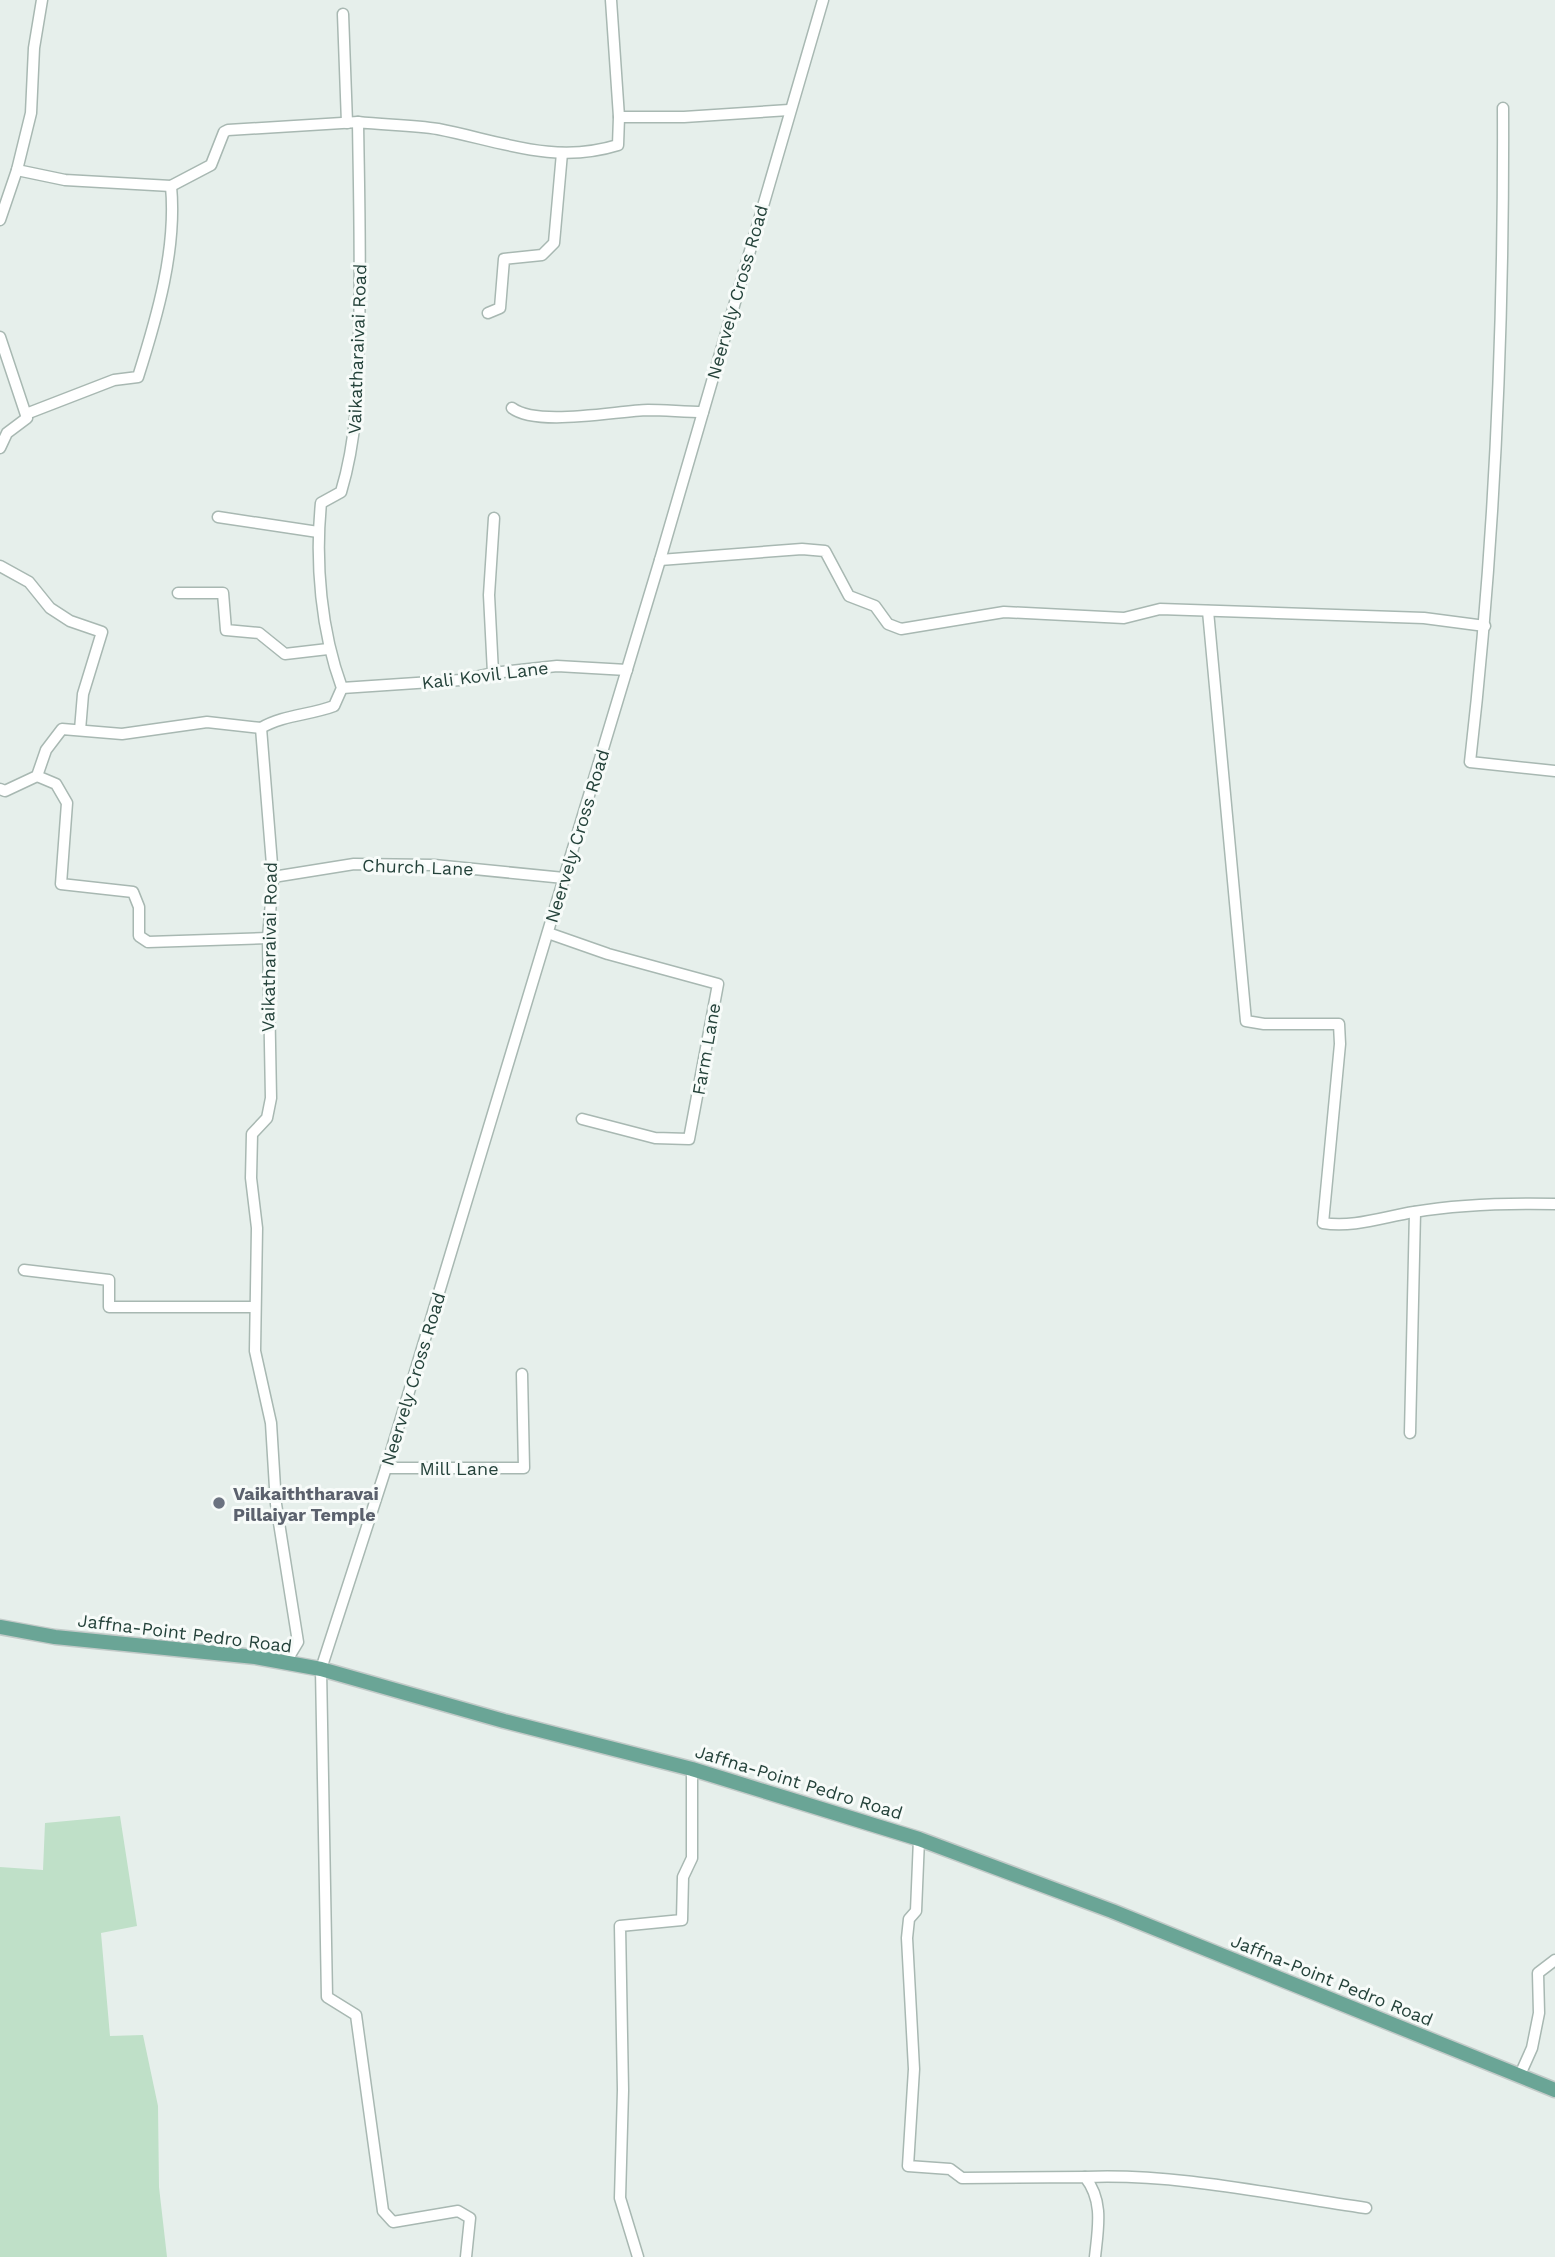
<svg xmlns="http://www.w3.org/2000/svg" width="1555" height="2257" viewBox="0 0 1555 2257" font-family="'Work Sans',sans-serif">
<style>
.green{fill:#bfe0c8}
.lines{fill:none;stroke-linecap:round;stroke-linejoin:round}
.minor-casing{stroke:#a8b8b2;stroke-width:13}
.major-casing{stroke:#c2cac8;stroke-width:17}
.minor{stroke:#fff;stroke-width:10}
.major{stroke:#6aa596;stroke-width:14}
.worship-dot{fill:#6b7280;stroke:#f7fbf9;stroke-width:2.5}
.labels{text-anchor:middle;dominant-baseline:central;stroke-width:6;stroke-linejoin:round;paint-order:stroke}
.street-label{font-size:18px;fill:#24423a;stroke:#f7fbf9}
.worship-label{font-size:18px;font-weight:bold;fill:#5b616d;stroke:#f7fbf9;text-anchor:start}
</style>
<rect width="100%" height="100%" fill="#e6efeb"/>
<!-- green -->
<path class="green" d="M 120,1816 L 137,1926 L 101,1933 L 110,2036 L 143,2035 L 158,2106 L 159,2187 L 167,2257 L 0,2257 L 0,1867 L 43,1870 L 45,1823 Z"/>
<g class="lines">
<!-- minor casing -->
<g class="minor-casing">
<g id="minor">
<path d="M 343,14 L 347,123"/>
<path d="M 1503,108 C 1504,326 1495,545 1470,762 L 1555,771"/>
<path d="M 619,117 L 684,117 L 789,110"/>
<path d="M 17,170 L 65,180 L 171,186 L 211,165 L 224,132 L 228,130 L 358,122"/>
<path d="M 0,220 L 17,170 L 31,113 L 34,48 L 42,0"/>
<path d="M 488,313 L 500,308 L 504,259 L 542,255 L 554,243 L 562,153"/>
<path d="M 0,337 L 27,418 L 7,433 L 0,448"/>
<path d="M 512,408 C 537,427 615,411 648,410 C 666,410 685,412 703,412"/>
<path d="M 26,414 L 114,380 L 138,377 C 157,317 177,249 171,186"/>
<path d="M 218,517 L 318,532"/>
<path d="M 660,560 L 802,549 L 825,551 L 849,596 L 875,606 L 888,624 L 901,629 L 1004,612 L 1124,618 L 1160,609 L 1424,618 L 1485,626"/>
<path d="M 0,566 L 29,582 L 50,608 L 70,621 L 102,632 L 83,694 L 80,730"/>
<path d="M 178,593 L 223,593 L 226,630 L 259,633 L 285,654 L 328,649"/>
<path d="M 1208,611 L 1246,1021 L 1264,1024 L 1339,1024 L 1340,1044 L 1323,1223 C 1353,1228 1383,1217 1414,1212 C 1461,1204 1507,1203 1555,1204"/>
<path d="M 493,673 L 489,595 L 494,518"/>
<path d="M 342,688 L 461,680 L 493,673 L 557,666 L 627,670"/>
<path d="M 37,776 L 56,784 L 67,803 L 61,884 L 133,892 L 139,907 L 139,936 L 148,942 L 268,938"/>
<path d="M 0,789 L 5,791 L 37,776 L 46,750 L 62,729 L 122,734 L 207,722 L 261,728"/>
<path d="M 273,877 L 354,864 L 434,865 L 564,878"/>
<path d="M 548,933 L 608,954 L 718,984 L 689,1139 L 655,1138 L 582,1119"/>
<path d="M 24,1270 L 109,1280 L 109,1307 L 255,1307"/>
<path d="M 1410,1433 L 1415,1212"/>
<path d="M 386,1468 L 524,1468 L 522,1374"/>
<path d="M 286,1662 L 298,1642 L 276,1504 L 271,1423 L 255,1351 L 257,1228 L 251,1178 L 252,1134 L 267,1118 L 271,1098 L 268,938 L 273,877 L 261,728 C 283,715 310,715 334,706 L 342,688 C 321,631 315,563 321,503 L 341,492 C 357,439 358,387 359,332 C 361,262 359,192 358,122 C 384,125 412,125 438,129 C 500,141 554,165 618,145 L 619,117 L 611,0"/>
<path d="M 919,1839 L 916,1911 L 909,1919 L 907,1938 L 914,2069 L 908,2166 L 950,2169 L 962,2178 L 1085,2177 C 1104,2201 1098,2228 1095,2257"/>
<path d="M 1519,2077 L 1532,2048 L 1539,2013 L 1538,1973 L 1555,1960"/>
<path d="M 1085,2177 C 1178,2173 1274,2195 1366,2208"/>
<path d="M 466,2257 L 470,2218 L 458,2211 L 393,2222 L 383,2211 L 356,2015 L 327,1997 L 321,1669 L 386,1468 L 660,560 L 823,0"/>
<path d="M 638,2257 L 620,2198 L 623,2090 L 620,1926 L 682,1920 L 683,1877 L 692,1858 L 692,1769"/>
</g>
</g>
<!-- major casing -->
<g class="major-casing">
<path id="major" d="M 0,1627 L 55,1637 L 255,1657 L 321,1669 L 504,1721 L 692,1769 L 919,1839 L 1112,1911 L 1555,2090"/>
</g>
<!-- minor -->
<use href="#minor" class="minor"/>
<!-- major -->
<use href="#major" class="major"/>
</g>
<!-- markers -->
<circle class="worship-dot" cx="219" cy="1503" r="7"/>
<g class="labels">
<!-- street labels -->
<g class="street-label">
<text transform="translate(737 292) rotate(-74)">Neervely Cross Road</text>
<text transform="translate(357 349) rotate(-88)">Vaikatharaivai Road</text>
<text transform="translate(485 675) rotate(-7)">Kali Kovil Lane</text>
<text transform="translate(577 836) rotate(-73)">Neervely Cross Road</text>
<text transform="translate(418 867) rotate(2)">Church Lane</text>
<text transform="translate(269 947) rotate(-89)">Vaikatharaivai Road</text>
<text transform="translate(706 1049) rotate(-80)">Farm Lane</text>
<text transform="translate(413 1379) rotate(-73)">Neervely Cross Road</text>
<text x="459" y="1468">Mill Lane</text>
<text transform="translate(185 1633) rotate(7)">Jaffna-Point Pedro Road</text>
<text transform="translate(799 1782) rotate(17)">Jaffna-Point Pedro Road</text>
<text transform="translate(1332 1980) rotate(22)">Jaffna-Point Pedro Road</text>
</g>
<!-- worship labels -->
<g class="worship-label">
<text x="233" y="1493">Vaikaiththaravai<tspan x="233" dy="21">Pillaiyar Temple</tspan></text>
</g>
</g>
</svg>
